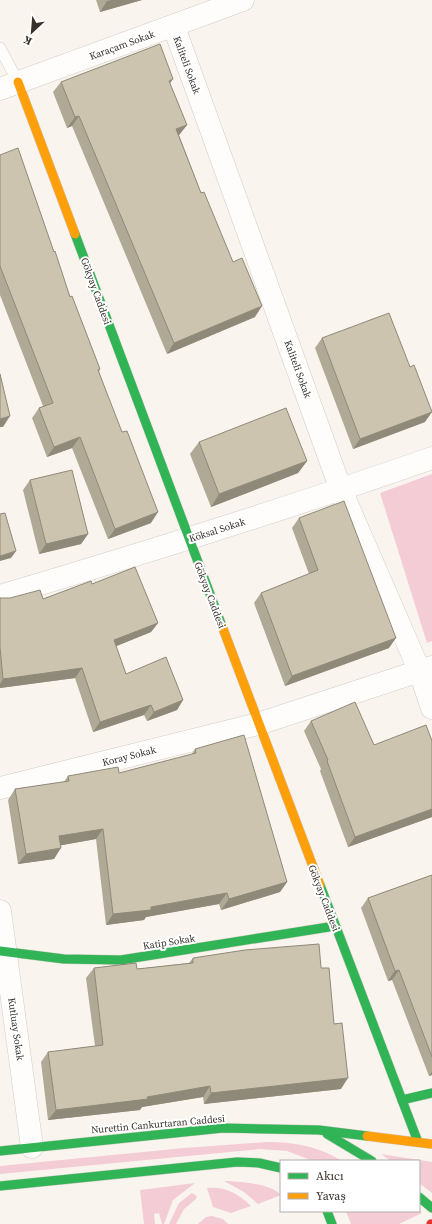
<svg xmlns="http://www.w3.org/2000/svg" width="432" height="1224" viewBox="0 0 432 1224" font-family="'Source Serif 4',serif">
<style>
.green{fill:#f4ccd6}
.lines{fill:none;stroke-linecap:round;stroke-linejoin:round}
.lane-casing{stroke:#d2ccc6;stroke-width:12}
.street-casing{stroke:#d2ccc6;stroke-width:23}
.fast-casing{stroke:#d2ccc6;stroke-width:10}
.slow-casing{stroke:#d2ccc6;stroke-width:10}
.jam-casing{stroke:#d2ccc6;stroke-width:10}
.lane{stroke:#fefdfc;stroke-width:11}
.street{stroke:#fefdfc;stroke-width:22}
.fast{stroke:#30b455;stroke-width:9}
.slow{stroke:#ff9f0a;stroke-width:9}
.jam{stroke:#e5322d;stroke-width:9}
.wall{fill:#afa996}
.shaded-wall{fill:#8f897a}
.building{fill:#ccc4ae;stroke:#8f897a}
.labels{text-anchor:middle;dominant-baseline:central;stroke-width:4;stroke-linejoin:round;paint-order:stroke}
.street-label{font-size:10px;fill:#38312b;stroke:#fff}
</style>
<rect width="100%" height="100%" fill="#faf4ee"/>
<!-- green -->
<g class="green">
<path d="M 432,474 L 432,641 L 427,643 L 380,493 Z"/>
<path d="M 266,1142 C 294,1142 318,1146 342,1161 L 313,1161 L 287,1151 L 260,1149 L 0,1174 L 0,1166 L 184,1148 Z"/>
<path d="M 381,1154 L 432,1162 L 432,1193 L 419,1183 L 419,1161 L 391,1161 Z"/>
<path d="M 224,1181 C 238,1181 272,1184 281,1195 L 258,1204 L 244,1192 Z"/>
<path d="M 195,1183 L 173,1200 L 164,1224 L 162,1224 L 159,1213 L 154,1214 L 155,1224 L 144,1224 L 140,1190 Z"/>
<path d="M 207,1188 C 225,1186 239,1194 251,1206 L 231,1213 L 213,1207 Z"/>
<path d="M 192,1193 L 197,1196 L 196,1199 L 184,1209 L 176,1224 L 169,1224 L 179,1203 Z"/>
<path d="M 346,1211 L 419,1211 L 422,1213 L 399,1224 L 351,1224 Z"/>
<path d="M 212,1216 L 223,1219 L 228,1224 L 198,1224 L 206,1217 Z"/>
</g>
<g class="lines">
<!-- lane casing -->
<g class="lane-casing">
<path id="lane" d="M 0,48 L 18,82"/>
</g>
<!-- street casing -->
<g class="street-casing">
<g id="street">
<path d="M 174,27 L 341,490 L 420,672 L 432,708"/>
<path d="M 0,89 L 243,0"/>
<path d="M 0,596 C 145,553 289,508 432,458"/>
<path d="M 0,788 L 258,724 L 432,667"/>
<path d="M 0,911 L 32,1147"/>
</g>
</g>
<!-- fast casing -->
<g class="fast-casing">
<g id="fast">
<path d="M 75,234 L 222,626"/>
<path d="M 320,885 L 418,1142"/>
<path d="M 0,951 L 64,959 L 121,960 L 335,926"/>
<path d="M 402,1100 L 432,1093"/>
<path d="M 327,1134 L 372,1161"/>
<path d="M 0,1151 L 223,1128 L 319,1130 L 367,1136"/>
<path d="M 0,1186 L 237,1162 L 259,1163 L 281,1168"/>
<path d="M 419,1197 L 432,1208"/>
<path d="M 327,1211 L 332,1224"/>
</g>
</g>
<!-- slow casing -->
<g class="slow-casing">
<g id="slow">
<path d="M 18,82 L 75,234"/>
<path d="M 222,626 L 320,885"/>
<path d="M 367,1136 L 431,1144"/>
</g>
</g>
<!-- jam casing -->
<g class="jam-casing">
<path id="jam" d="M 431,1224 L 432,1224"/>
</g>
<!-- lane -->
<use href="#lane" class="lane"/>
<!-- street -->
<use href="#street" class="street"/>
<!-- fast -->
<use href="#fast" class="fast"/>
<!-- slow -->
<use href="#slow" class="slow"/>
<!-- jam -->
<use href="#jam" class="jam"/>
</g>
<!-- wall -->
<g class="wall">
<path d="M 96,0 L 142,0 L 100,12 Z"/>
<path d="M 61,82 L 170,84 L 187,125 L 179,135 L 201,193 L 233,262 L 255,317 L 167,354 L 72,126 L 67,128 L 53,92 Z"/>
<path d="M 0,155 L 54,252 L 70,297 L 100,369 L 99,372 L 151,523 L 108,539 L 72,448 L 47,457 L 32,418 L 39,408 L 43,406 L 0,295 Z"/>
<path d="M 322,338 L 425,422 L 353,449 L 315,348 Z"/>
<path d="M 199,442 L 307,461 L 298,473 L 211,507 L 190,454 Z"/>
<path d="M 30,480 L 88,534 L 81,544 L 39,554 L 23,490 Z"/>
<path d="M 299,518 L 389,648 L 285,686 L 254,603 L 261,593 L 309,574 L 292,528 Z"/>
<path d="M 92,584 L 158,623 L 151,632 L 116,646 L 126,674 L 183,700 L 177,710 L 147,721 L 144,715 L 93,732 L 75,678 L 0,688 L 0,598 L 43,599 Z"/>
<path d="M 311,721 L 374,745 L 432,741 L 432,817 L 348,847 L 320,771 L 321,769 L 304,731 Z"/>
<path d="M 195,749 L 287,882 L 280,892 L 221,910 L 219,904 L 146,917 L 144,920 L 106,925 L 96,839 L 61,845 L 54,859 L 18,864 L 8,800 L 15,789 L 64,782 L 68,776 L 119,773 L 191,755 Z"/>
<path d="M 432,875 L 432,1075 L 429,1076 L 392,980 L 388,981 L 361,908 L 368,898 Z"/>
<path d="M 193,958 L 321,968 L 341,1089 L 204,1104 L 203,1097 L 142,1107 L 140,1110 L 48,1120 L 41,1062 L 48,1052 L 95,1046 L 86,978 L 94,968 L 137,969 L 189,963 Z"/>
</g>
<!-- shaded-wall -->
<g class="shaded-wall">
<path d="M 112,0 L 142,0 L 100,12 L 107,1 Z"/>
<path d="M 173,79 L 166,89 L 169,81 Z"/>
<path d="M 79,116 L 72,126 L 67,128 L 75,117 Z"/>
<path d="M 187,125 L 179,135 L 169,139 L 176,129 Z"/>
<path d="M 262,306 L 255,317 L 167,354 L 174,343 Z"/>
<path d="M 432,412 L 425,422 L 353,449 L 360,439 Z"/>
<path d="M 10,416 L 3,427 L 0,427 L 0,419 Z"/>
<path d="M 80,437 L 72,448 L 47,457 L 54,447 Z"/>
<path d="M 307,461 L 298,473 L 211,507 L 219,494 Z"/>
<path d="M 158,512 L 151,523 L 108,539 L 115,529 Z"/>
<path d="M 88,534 L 81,544 L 39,554 L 46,544 Z"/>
<path d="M 16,551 L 11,558 L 0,561 L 0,556 Z"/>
<path d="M 158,623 L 151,632 L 107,650 L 114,640 Z"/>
<path d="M 396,638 L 389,648 L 285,686 L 292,676 Z"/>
<path d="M 82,668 L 75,678 L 0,688 L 0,684 L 3,679 Z"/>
<path d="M 183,700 L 177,710 L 147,721 L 154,712 Z"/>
<path d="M 151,705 L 144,715 L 93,732 L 100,722 Z"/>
<path d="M 432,809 L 432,817 L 348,847 L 355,837 Z"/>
<path d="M 103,829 L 96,839 L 52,847 L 59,836 Z"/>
<path d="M 61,848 L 54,859 L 18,864 L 26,854 Z"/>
<path d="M 287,882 L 280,892 L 221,910 L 229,899 Z"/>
<path d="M 227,893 L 219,904 L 146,917 L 144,920 L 106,925 L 113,914 Z"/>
<path d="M 399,970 L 392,980 L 388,981 L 395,971 Z"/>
<path d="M 432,1072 L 432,1075 L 429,1076 Z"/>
<path d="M 348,1078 L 341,1089 L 204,1104 L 211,1093 Z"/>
<path d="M 210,1086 L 203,1097 L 142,1107 L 140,1110 L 48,1120 L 56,1110 L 147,1097 Z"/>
</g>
<!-- building -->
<g class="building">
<path d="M 160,44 L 173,79 L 169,81 L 187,125 L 176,129 L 201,193 L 204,192 L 233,262 L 242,258 L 262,306 L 174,343 L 79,116 L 75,117 L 61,82 Z"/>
<path d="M 18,148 L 54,252 L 55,251 L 70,297 L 72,296 L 100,369 L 98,370 L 122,432 L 127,431 L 158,512 L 115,529 L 80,437 L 54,447 L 39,408 L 53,403 L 0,266 L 0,155 Z"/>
<path d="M 389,313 L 410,367 L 414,365 L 432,412 L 360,439 L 322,338 Z"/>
<path d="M 0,374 L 10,416 L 0,419 Z"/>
<path d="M 286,408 L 307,461 L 219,494 L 199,442 Z"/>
<path d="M 72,470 L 88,534 L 46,544 L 30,480 Z"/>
<path d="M 344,501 L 396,638 L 292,676 L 261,593 L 318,570 L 299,518 Z"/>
<path d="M 5,513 L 16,551 L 0,556 L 0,514 Z"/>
<path d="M 135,567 L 158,623 L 114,640 L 126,674 L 166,657 L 183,700 L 154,712 L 151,705 L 100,722 L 82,668 L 3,679 L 0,647 L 0,598 L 10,598 L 40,590 L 43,599 L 91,581 L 92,584 Z"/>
<path d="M 355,702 L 374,745 L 426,725 L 432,741 L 432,809 L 355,837 L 327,761 L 328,760 L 311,721 Z"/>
<path d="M 244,735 L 287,882 L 229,899 L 227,893 L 151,907 L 151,910 L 113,914 L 103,829 L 59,836 L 61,848 L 26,854 L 15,789 L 69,781 L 68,776 L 118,767 L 119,773 L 196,753 L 195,749 Z"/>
<path d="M 432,875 L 432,1057 L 399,970 L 395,971 L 368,898 Z"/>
<path d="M 319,944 L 321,968 L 329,968 L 334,1024 L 342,1023 L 348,1078 L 211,1093 L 210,1086 L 147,1097 L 148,1099 L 56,1110 L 48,1052 L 103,1045 L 94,968 L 136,963 L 137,969 L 193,963 L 193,958 L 245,950 Z"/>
</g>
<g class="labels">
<!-- street labels -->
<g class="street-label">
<text transform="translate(122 45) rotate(-20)">Karaçam Sokak</text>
<text transform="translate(187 65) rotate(70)">Kaliteli Sokak</text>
<text transform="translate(96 291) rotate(70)">Gökyay Caddesi</text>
<text transform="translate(298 369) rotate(70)">Kaliteli Sokak</text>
<text transform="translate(217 530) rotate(-18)">Köksal Sokak</text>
<text transform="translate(210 595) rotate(69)">Gökyay Caddesi</text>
<text transform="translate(129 756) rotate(-14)">Koray Sokak</text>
<text transform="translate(324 898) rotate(69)">Gökyay Caddesi</text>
<text transform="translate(169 942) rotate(-9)">Katip Sokak</text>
<text transform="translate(16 1029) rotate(82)">Kutluay Sokak</text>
<text transform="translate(158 1124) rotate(-5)">Nurettin Cankurtaran Caddesi</text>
</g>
</g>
<!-- legend -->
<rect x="280" y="1160" width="140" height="52" fill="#ffffff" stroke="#afadaa"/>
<rect x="288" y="1173" width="20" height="6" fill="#30b455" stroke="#afadaa"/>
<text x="316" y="1180" font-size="12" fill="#38312b">Akıcı</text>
<rect x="288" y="1193" width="20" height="6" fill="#ff9f0a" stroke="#afadaa"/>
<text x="316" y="1200" font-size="12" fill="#38312b">Yavaş</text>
<!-- north arrow -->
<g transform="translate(32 32) rotate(206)" stroke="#ffffff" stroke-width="3" paint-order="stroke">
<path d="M0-3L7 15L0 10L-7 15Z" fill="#38312b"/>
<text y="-6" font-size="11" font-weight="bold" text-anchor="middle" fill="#38312b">K</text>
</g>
</svg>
